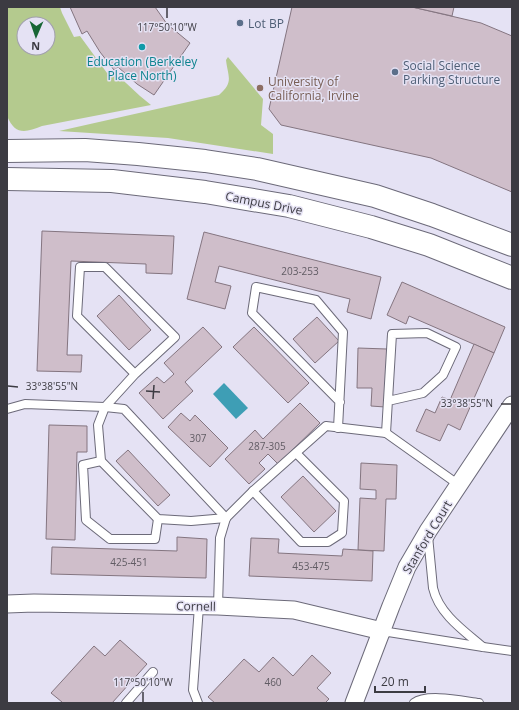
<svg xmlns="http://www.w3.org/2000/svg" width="519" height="710" viewBox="0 0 519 710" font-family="'Open Sans',sans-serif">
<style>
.green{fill:#b4ca8e;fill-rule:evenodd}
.water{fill:#3e9eb5}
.building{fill:#cfbeca;stroke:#847580}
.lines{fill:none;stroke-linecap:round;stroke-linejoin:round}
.lane-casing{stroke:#6c6a79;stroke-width:10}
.street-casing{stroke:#6c6a79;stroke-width:19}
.secondary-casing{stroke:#6c6a79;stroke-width:24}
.lane{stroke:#fff;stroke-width:8}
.street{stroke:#fff;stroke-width:17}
.secondary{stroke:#fff;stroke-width:22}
.ticks{fill:none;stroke:#3c3b42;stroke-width:1.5}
.service-dot{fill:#5c6f8a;stroke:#e5e2f4;stroke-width:1.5}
.culture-dot{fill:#0f9aa8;stroke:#e5e2f4;stroke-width:1.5}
.education-dot{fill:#8d6e63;stroke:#e5e2f4;stroke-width:1.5}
.labels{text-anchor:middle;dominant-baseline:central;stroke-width:3;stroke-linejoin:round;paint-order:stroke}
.number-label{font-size:10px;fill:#615c64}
.service-label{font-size:12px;fill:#4e5e75;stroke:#e5e2f4;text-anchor:start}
.culture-label{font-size:12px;fill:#0d838f;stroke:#e5e2f4}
.education-label{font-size:12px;fill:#785e54;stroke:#e5e2f4;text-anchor:start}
.street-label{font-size:12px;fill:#3c3b42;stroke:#e5e2f4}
.ticks-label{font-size:10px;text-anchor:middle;fill:#3c3b42;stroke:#e5e2f4;stroke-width:3;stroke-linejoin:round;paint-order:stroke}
</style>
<rect width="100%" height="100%" fill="#e5e2f4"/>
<!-- green -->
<g class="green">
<path d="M 7,7 L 60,7 L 62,13 L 74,37 L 80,36 L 107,73 L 112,70 L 140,96 L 151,105 L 42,126 C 25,133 15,135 7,116 ZM 24,24 L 48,24 L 48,48 L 24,48 Z"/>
<path d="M 228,57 L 263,99 L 261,125 L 273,134 L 273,154 L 168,138 L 59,131 L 219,95 C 234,82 228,77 226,60 Z"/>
</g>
<!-- water -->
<path class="water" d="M 224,383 L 248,408 L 236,419 L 213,394 Z"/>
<!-- building -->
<g class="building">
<path d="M 70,7 L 155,7 L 167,24 L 190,43 L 154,95 L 137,84 L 118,67 L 114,70 L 100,52 L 87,31 L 82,34 Z"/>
<path d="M 292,7 L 412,7 L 481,23 L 512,36 L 512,192 L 431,158 L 281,125 L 269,109 Z"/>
<path d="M 412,7 L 454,7 L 452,16 Z"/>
<path d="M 42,231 L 174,236 L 172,274 L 146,273 L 146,264 L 71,261 L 67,355 L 82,355 L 81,372 L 37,371 Z"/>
<path d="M 204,232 L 381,277 L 371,319 L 347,312 L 350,299 L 219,266 L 215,282 L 231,286 L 225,309 L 187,299 Z"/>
<path d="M 402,282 L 505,327 L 494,353 L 409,316 L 406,324 L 387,315 Z"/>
<path d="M 119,295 L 151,330 L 129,350 L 97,316 Z"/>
<path d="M 317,317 L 339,341 L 315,363 L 293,339 Z"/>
<path d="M 203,327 L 222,347 L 185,382 L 193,391 L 163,419 L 139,393 L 157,377 L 164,383 L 174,374 L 164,363 Z"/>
<path d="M 254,327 L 309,383 L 288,403 L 233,347 Z"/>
<path d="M 474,344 L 494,353 L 460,430 L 448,424 L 440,441 L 416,431 L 426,409 L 435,413 L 442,397 L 450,400 Z"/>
<path d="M 358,348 L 387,349 L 385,407 L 371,406 L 372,388 L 357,388 Z"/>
<path d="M 300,403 L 320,423 L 278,464 L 268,454 L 259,463 L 265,469 L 249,484 L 225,459 L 255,430 L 263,439 Z"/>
<path d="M 181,413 L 190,421 L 195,415 L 228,448 L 210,467 L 168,427 Z"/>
<path d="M 49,425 L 87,426 L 87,452 L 77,452 L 75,540 L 46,539 Z"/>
<path d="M 128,450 L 170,495 L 158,506 L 116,461 Z"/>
<path d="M 361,463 L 397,465 L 396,499 L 386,499 L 384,551 L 358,550 L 360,498 L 376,499 L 376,490 L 360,489 Z"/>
<path d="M 303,476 L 336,511 L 314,532 L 281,497 Z"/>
<path d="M 177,537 L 207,539 L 206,578 L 51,574 L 52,547 L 177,551 Z"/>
<path d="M 251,538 L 279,539 L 278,553 L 342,556 L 343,549 L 373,551 L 372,581 L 249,576 Z"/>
<path d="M 120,640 L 147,664 L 112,703 L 61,703 L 62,702 L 51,693 L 94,646 L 105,656 Z"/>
<path d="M 312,655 L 331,673 L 317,688 L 329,699 L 325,703 L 215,703 L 208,697 L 244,659 L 259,672 L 273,657 L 293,676 Z"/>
</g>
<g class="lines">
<!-- lane casing -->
<g class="lane-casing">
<g id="lane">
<path d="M 135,374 L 77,316 L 80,267 L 105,267 L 175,337 L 135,374 L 105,407 L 98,425 L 101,461 L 158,519 L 191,521 L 226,518"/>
<path d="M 7,409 L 25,404 L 105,407 L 124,409 L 226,518"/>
<path d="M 338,428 L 343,332 L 316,300 L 256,287 L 252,313 L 340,402"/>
<path d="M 386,433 L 392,334 L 427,333 L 456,347 L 443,375 L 423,393 L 388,401"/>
<path d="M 101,461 L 83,465 L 86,520 L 110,539 L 155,539 L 158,519"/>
<path d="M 253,491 L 301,542 L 328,542 L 342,533 L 344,501 L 296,453"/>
<path d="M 428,536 L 433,588 C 439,614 464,631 483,647"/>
<path d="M 218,606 L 220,538 L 226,518 L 253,491 L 326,426 L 386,433 L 459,485"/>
<path d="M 382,631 L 483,647 L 512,651"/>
<path d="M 126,703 L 153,672"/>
<path d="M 198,703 L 193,690 L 199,606"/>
<path d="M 414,703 C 427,693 463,701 479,703"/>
</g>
</g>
<!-- street casing -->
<g class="street-casing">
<g id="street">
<path d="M 7,604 L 34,603 L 218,606 L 294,610 L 382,631"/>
<path d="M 354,703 L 391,606 L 407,567 L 428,531 L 512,405"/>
</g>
</g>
<!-- secondary casing -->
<g class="secondary-casing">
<g id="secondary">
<path d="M 7,151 L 85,150 L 138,154 L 205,161 L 257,169 L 375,196 L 432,215 L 512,245"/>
<path d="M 7,179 L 112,181 L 205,192 L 289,206 L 371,227 L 429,245 L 512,278"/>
</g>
</g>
<!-- lane -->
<use href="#lane" class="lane"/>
<!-- street -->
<use href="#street" class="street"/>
<!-- secondary -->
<use href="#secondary" class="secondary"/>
</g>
<!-- ticks -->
<path class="ticks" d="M 167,18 L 167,8M 8,386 L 18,387M 146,391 L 160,392M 153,399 L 154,385M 501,404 L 511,404M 143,702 L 143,692"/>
<!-- markers -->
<g class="service-dot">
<circle cx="240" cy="23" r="4"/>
<circle cx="395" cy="72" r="4"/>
</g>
<circle class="culture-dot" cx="142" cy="47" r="4"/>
<circle class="education-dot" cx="260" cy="88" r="4"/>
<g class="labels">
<!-- number labels -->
<g class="number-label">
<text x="300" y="271">203-253</text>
<text x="198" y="438">307</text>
<text x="267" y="446">287-305</text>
<text x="129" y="562">425-451</text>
<text x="311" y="566">453-475</text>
<text x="273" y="682">460</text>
</g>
<!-- service labels -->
<g class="service-label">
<text x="248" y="23">Lot BP</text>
<text x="403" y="65">Social Science<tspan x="403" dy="14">Parking Structure</tspan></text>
</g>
<!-- culture labels -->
<g class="culture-label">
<text x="142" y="61">Education (Berkeley<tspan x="142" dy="14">Place North)</tspan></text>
</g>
<!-- education labels -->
<g class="education-label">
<text x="268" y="81">University of<tspan x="268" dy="14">California, Irvine</tspan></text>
</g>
<!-- street labels -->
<g class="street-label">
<text transform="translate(264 203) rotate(11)">Campus Drive</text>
<text transform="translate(427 537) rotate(-59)">Stanford Court</text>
<text transform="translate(196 606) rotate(1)">Cornell</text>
</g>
</g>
<g class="ticks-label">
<text x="167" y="31">117°50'10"W</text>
<text x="52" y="390">33°38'55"N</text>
<text x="467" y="407">33°38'55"N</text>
<text x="143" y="686">117°50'10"W</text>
</g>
<!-- border -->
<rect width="519" height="710" fill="none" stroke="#3c3b42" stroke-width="16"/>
<!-- north arrow -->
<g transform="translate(36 36) rotate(182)"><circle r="19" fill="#e5e2f4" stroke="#a19fad"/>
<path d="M0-3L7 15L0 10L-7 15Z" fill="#186635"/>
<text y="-6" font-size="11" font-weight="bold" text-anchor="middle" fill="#3c3b42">N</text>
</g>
<!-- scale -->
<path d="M375 686v6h50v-6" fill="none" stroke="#3c3b42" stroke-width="2"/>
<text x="381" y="686" font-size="12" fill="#3c3b42" stroke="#e5e2f4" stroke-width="3" paint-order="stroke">20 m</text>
</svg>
